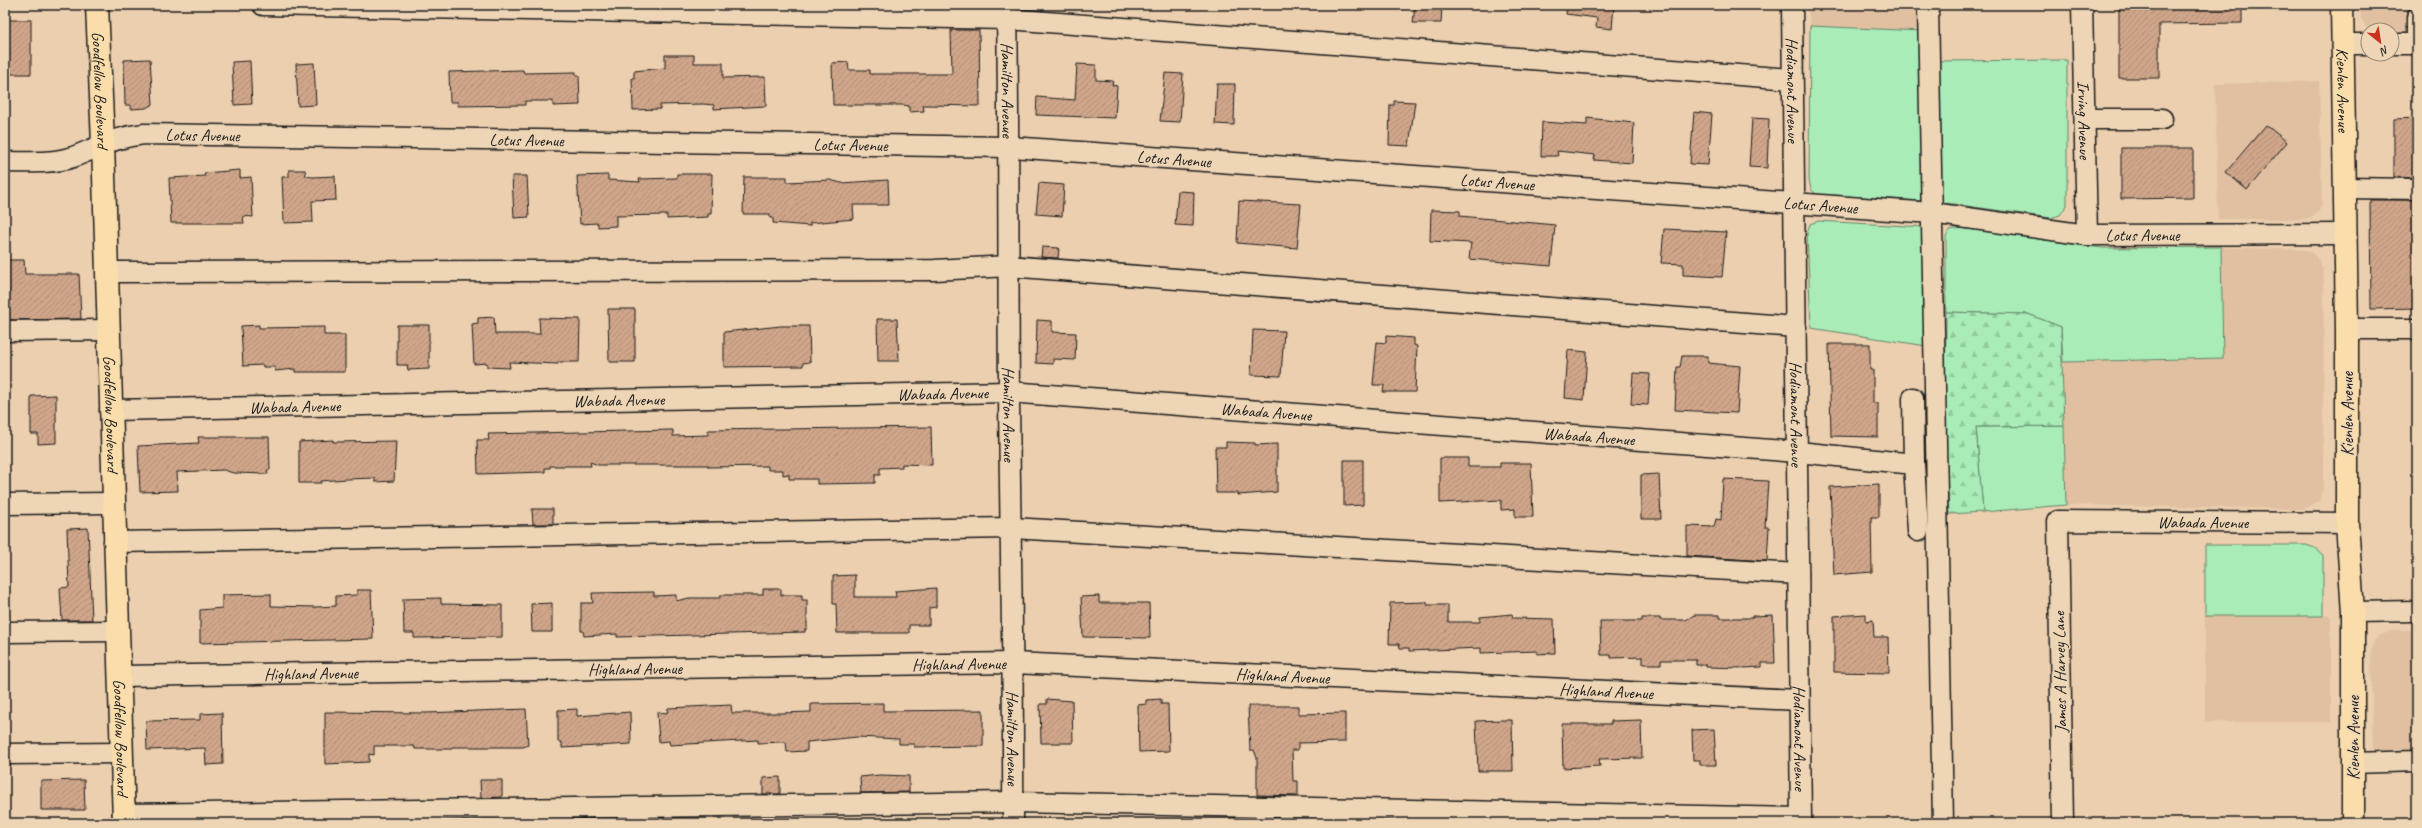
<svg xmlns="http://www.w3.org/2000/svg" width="2422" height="828" viewBox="0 0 2422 828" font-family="Caveat,sans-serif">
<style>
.built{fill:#e0c0a1}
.grass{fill:#a9ecb7;stroke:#62846a}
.forest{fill:url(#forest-firs);stroke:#62846a}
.building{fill:url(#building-hatch);stroke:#1c1c1c}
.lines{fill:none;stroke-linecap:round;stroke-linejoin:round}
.minor-casing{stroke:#1c1c1c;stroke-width:23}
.major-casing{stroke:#1c1c1c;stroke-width:25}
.minor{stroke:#edd5b5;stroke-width:20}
.major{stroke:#faddab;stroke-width:22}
.labels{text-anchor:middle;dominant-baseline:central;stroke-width:3;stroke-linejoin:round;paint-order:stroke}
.street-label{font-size:17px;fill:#1c1c1c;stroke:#edd5b5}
</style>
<defs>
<pattern id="forest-firs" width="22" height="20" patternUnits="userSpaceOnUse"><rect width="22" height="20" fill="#a9ecb7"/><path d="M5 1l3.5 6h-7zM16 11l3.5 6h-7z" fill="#91ca9d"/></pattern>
<pattern id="building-hatch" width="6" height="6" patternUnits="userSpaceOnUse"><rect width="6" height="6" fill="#d0a68a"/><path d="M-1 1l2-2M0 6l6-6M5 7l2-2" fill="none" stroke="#b28e76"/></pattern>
</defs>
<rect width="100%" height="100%" fill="#eccfaf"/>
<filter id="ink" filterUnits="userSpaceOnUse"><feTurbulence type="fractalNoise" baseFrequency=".025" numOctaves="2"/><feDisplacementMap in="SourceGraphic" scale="8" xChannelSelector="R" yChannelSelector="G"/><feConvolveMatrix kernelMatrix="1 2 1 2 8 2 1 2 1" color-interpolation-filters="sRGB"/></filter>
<g filter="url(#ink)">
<!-- built -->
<g class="built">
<path d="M 1808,5 L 1921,5 L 1922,31 L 1810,26 Z"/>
<path d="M 2359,5 L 2417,5 L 2417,33 L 2392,33 L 2392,30 L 2372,30 L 2367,28 L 2361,18 Z"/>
<path d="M 2319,81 L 2322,203 L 2319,211 L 2309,218 L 2300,219 L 2218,219 L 2215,84 Z"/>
<path d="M 2221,247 L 2307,250 L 2316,256 L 2323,269 L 2324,281 L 2323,489 L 2320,501 L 2303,509 L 2066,505 L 2063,362 L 2223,358 Z"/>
<rect x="2205" y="616" width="126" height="106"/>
<path d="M 2394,630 L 2417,630 L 2417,750 L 2373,751 L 2371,650 L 2374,641 L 2381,635 Z"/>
</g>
<!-- grass -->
<g class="grass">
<path d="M 1810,26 L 1922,31 L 1923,201 L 1816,194 L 1811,189 L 1809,180 Z"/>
<path d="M 2067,60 L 2067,205 L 2060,215 L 2051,218 L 1939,202 L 1936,61 Z"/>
<path d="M 1818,221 L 1925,227 L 1927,346 L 1811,328 L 1807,233 L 1810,224 Z"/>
<path d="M 1962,228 L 2102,248 L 2221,247 L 2223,358 L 2063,362 L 2061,327 L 2028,314 L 1946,312 L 1946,236 L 1950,230 Z"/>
<path d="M 2064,426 L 2066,505 L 1983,512 L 1976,427 Z"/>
<path d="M 2205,545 L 2306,545 L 2315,548 L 2323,555 L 2323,616 L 2205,616 Z"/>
<path d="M 593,814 L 593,823 L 148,823 Z"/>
</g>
<!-- forest -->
<path class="forest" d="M 1946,312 L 2028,314 L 2061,327 L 2064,426 L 1976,427 L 1983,512 L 1949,514 L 1945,427 Z"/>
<!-- building -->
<g class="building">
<path d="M 1415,5 L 1442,5 L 1441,23 L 1413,23 Z"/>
<path d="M 1567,5 L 1614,5 L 1612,29 L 1596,27 L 1597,18 L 1566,14 Z"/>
<path d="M 2119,5 L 2242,5 L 2242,23 L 2159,24 L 2159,78 L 2119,78 Z"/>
<rect x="5" y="20" width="26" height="54"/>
<path d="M 951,30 L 979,30 L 980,106 L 926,105 L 923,105 L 924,111 L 909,112 L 909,106 L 903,105 L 833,105 L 832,63 L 848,62 L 849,70 L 870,70 L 870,74 L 952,74 Z"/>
<path d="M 665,55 L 694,55 L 694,63 L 723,63 L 723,78 L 765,77 L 766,106 L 714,109 L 714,105 L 703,104 L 660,105 L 660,109 L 633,110 L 632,78 L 634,78 L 634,71 L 665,68 Z"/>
<path d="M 150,59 L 153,104 L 146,108 L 131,109 L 131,105 L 125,105 L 124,60 Z"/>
<path d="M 250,61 L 252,104 L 234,105 L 232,62 Z"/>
<path d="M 314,63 L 316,105 L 298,106 L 296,64 Z"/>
<path d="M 1077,64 L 1096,65 L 1096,80 L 1113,81 L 1112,85 L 1117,86 L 1115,118 L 1036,115 L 1037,97 L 1075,100 Z"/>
<path d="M 523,70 L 524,73 L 576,72 L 576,75 L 579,75 L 580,105 L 553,106 L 553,101 L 525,101 L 525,105 L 458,106 L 458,102 L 450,102 L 449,72 Z"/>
<path d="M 1165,73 L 1183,74 L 1180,122 L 1160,121 Z"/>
<path d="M 1217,84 L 1235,84 L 1234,125 L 1215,124 Z"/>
<path d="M 1394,101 L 1415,102 L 1409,146 L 1389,145 L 1390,105 L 1394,105 Z"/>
<path d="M 1694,112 L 1712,114 L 1708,165 L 1690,164 Z"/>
<path d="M 1587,118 L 1634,123 L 1632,163 L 1594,160 L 1595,155 L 1557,151 L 1558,156 L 1541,156 L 1542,122 L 1587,125 Z"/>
<path d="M 1752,118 L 1769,119 L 1767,168 L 1749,167 Z"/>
<path d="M 2417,118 L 2417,178 L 2394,177 L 2394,119 Z"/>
<path d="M 2266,125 L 2287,142 L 2247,190 L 2226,172 Z"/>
<path d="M 2121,148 L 2193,148 L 2193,198 L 2121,199 Z"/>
<path d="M 240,170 L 240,178 L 251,177 L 253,217 L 243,216 L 244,223 L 171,223 L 169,178 L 205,176 L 204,173 Z"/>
<path d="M 289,170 L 305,170 L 306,176 L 312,177 L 335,176 L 336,200 L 312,201 L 313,222 L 284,223 L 282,177 L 289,177 Z"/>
<path d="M 677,174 L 712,174 L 711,214 L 708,214 L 708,217 L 667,219 L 667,215 L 616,216 L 616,226 L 598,227 L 598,223 L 580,224 L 577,176 L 608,175 L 608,180 L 640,182 L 639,179 L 677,178 Z"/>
<path d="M 512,176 L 527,176 L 529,217 L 514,218 Z"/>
<path d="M 744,177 L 787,177 L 787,182 L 830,180 L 841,183 L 888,180 L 889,205 L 853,205 L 854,219 L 810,223 L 810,226 L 773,223 L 773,218 L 770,218 L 770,214 L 743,214 Z"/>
<path d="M 1039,183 L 1064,185 L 1062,216 L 1036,214 Z"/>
<path d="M 1178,191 L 1194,192 L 1193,226 L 1175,225 Z"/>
<path d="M 2370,200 L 2417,200 L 2417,308 L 2371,309 Z"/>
<path d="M 1239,201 L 1301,204 L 1297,248 L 1237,243 Z"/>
<path d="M 1431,210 L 1460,211 L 1460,216 L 1555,225 L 1551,266 L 1469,259 L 1471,243 L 1430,241 Z"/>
<path d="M 1664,229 L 1726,232 L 1722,277 L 1683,275 L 1683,264 L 1661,263 Z"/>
<path d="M 1042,247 L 1059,248 L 1058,258 L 1041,257 Z"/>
<path d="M 5,260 L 24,260 L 25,274 L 79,274 L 81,319 L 5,320 Z"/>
<path d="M 608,309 L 635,309 L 635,362 L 609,362 Z"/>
<path d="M 494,317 L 495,334 L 540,334 L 539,318 L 580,319 L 579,362 L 558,362 L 558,364 L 509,362 L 510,368 L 487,367 L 487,363 L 474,364 L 472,324 L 478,323 L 478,318 Z"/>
<path d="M 877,319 L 897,319 L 899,361 L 878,361 Z"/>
<path d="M 1037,320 L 1052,321 L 1052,332 L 1076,333 L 1075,360 L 1053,359 L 1053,364 L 1036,363 Z"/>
<path d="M 259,325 L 259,328 L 324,327 L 324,335 L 345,335 L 345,372 L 295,372 L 295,369 L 275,371 L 275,367 L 263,367 L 263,365 L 243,366 L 241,326 Z"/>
<path d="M 397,325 L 429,325 L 429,369 L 408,370 L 407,365 L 397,365 Z"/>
<path d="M 781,326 L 809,326 L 810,362 L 803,363 L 803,366 L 724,367 L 724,332 Z"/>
<path d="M 1253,330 L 1284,331 L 1281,376 L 1251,375 Z"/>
<path d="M 1386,336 L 1414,338 L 1414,345 L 1417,346 L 1415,392 L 1383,392 L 1384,385 L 1373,385 L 1377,342 L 1386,343 Z"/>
<path d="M 1829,344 L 1870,344 L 1870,370 L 1873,370 L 1873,403 L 1878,403 L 1878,437 L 1831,436 Z"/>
<path d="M 1568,350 L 1587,352 L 1584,400 L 1565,398 Z"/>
<path d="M 1682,356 L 1708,356 L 1708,363 L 1740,366 L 1737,413 L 1675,410 L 1677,367 L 1680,367 Z"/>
<path d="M 1633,373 L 1650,374 L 1648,405 L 1631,404 Z"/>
<path d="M 56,395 L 56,443 L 38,444 L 38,434 L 31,434 L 31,396 Z"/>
<path d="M 931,427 L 932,465 L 902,464 L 902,467 L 880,468 L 880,475 L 875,475 L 875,483 L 817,484 L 817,479 L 789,479 L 789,474 L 783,475 L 783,470 L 768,470 L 768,466 L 708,467 L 708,465 L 598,465 L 590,462 L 591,466 L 550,466 L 550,468 L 545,468 L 545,472 L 478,474 L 477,440 L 489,440 L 488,434 L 673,430 L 673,436 L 708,435 L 708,430 Z"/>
<path d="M 198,437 L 269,437 L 270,470 L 267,470 L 268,474 L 233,473 L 224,470 L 177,472 L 178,491 L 140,492 L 138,446 L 199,443 Z"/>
<path d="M 333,440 L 333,442 L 396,441 L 394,481 L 375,482 L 375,478 L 347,479 L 321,481 L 321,483 L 299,483 L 299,442 Z"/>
<path d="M 1226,442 L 1255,443 L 1255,445 L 1277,444 L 1277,492 L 1238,495 L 1238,493 L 1216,493 L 1215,447 L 1226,447 Z"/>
<path d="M 1440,458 L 1468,458 L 1468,467 L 1500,467 L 1500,463 L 1531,463 L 1533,517 L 1515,517 L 1515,509 L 1501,510 L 1501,500 L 1440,503 Z"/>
<path d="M 1344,460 L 1363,460 L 1363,505 L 1344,506 Z"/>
<path d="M 1659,474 L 1661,519 L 1641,519 L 1641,475 Z"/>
<path d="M 1723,479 L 1768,481 L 1765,527 L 1769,527 L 1767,561 L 1687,556 L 1687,526 L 1714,527 L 1716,519 L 1721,520 Z"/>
<path d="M 1879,484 L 1879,517 L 1871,517 L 1872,572 L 1834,575 L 1830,487 Z"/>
<path d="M 532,509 L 553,509 L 553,524 L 533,524 Z"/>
<path d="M 88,528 L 92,620 L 62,620 L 60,588 L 69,587 L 67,529 Z"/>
<path d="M 855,575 L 855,597 L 896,597 L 895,591 L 936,588 L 936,607 L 929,608 L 929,625 L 909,625 L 909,633 L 837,633 L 836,604 L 833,604 L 833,576 Z"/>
<path d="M 763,589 L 781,589 L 781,595 L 802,595 L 802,600 L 807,600 L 807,629 L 805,629 L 805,632 L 617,637 L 617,634 L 584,636 L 583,631 L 581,631 L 581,603 L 593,603 L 592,593 L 654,592 L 654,596 L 676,595 L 676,601 L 689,598 L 720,598 L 720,595 L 763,595 Z"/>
<path d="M 357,590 L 371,590 L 373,639 L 200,643 L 200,610 L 222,608 L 222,595 L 271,594 L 271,606 L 316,607 L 336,606 L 336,596 L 357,595 Z"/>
<path d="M 1099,596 L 1099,603 L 1149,603 L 1150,638 L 1083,637 L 1081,597 Z"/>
<path d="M 441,598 L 441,604 L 502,605 L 502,637 L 414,638 L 414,633 L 404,633 L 403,599 Z"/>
<path d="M 1427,602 L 1427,605 L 1448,605 L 1448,622 L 1480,622 L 1480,617 L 1512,614 L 1513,618 L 1554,619 L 1555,653 L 1537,654 L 1537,651 L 1481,653 L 1481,648 L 1409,651 L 1409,648 L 1400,648 L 1399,644 L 1389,644 L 1390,603 Z"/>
<path d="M 552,603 L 552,632 L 532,632 L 531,604 Z"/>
<path d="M 1866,614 L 1866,621 L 1873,620 L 1874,637 L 1888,637 L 1889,673 L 1834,672 L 1834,616 Z"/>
<path d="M 1694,615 L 1720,615 L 1720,618 L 1752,618 L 1752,616 L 1773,615 L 1775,663 L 1762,663 L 1762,667 L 1744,668 L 1706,667 L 1706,665 L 1696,665 L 1696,660 L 1661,660 L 1661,664 L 1643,664 L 1643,657 L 1611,658 L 1611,655 L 1601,655 L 1600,621 L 1642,621 L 1642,618 L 1660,618 L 1660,620 L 1686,620 Z"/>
<path d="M 1047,699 L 1072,701 L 1073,743 L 1041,743 L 1040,704 L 1047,704 Z"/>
<path d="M 1161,699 L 1161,704 L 1168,704 L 1169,751 L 1139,752 L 1138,705 L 1146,704 L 1146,700 Z"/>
<path d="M 883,703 L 883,711 L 983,710 L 983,746 L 914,747 L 914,744 L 899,744 L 899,739 L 857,737 L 807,742 L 807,751 L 787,752 L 786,742 L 758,743 L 758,740 L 670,745 L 669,741 L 659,742 L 657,712 L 667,713 L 668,708 L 731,705 L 732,713 L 782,713 L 811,712 L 811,704 Z"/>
<path d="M 1248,706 L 1298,706 L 1298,714 L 1345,713 L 1345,742 L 1298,743 L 1298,750 L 1292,750 L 1293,781 L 1298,781 L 1298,796 L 1257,795 L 1257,758 L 1254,750 L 1250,750 Z"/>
<path d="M 526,709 L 528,745 L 523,747 L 452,747 L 452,749 L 415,749 L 414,746 L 374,746 L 374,755 L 369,754 L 369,762 L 325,764 L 325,712 L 427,713 Z"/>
<path d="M 577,709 L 577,716 L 630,712 L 631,744 L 562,748 L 562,742 L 558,742 L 558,710 Z"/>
<path d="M 222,713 L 223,764 L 206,765 L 205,748 L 147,750 L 146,721 L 200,720 L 200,714 Z"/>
<path d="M 1502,720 L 1512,720 L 1513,771 L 1478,771 L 1476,721 Z"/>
<path d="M 1641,720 L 1642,758 L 1599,759 L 1600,766 L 1563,768 L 1562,724 L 1611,724 L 1611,721 Z"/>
<path d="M 1714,729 L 1716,765 L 1700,765 L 1700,760 L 1693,760 L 1692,730 Z"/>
<path d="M 880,775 L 909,776 L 909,792 L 861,793 L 860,777 Z"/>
<path d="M 780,777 L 780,794 L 763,794 L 763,778 Z"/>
<path d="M 84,780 L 85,810 L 41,810 L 41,781 Z"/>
<path d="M 480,780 L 502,780 L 502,797 L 481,798 Z"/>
</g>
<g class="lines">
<!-- minor casing -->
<g class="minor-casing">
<g id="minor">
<path d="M 263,5 L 1007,19 L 1791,79"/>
<path id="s1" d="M 1792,5 L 1801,823"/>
<path d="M 1928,5 L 1943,823"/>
<path id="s2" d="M 2082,5 L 2087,235"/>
<path id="s3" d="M 1007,7 C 1009,136 1008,264 1009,392 C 1010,536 1014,679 1013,823"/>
<path d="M 2343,44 L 2368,44"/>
<path d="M 2392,44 L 2417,44"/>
<path d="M 2417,44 L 2417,17"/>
<path d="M 2085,119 L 2162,119"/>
<path id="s4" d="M 5,162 C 28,162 52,164 73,157 C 100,147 114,137 144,134 L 1010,147 L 1932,213 L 2087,235 L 2345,234"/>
<path d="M 2345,188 L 2417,189"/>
<path d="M 107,272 L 934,270 L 1009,266 L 1796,327"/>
<path d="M 2347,329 L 2417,329"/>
<path d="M 5,331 L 108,330"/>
<path d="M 1913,398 L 1914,464"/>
<path id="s5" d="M 110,410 L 1009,392 L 1798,452 L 1914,464 L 1918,531"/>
<path d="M 5,504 L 113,503"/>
<path d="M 114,542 L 1012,528 L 1798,574"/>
<path d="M 2353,612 L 2417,611"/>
<path d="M 5,632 L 117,631"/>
<path id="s6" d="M 119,676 L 1014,663 L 1798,700"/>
<path d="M 5,754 L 121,753"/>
<path d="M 2353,763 L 2417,761"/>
<path d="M 123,814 L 1014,802 L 1801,818"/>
<path id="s7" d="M 2063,823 L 2058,521 L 2347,523"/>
</g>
</g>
<!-- major casing -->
<g class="major-casing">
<g id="major">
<path id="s8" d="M 97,5 L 103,143 L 124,823"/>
<path id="s9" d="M 2342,5 L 2347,329 L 2347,523 L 2353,612 L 2353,823"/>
</g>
</g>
<!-- minor -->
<use href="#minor" class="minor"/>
<!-- major -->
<use href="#major" class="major"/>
</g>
</g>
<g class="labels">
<!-- street labels -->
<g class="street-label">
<text stroke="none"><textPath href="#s8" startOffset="85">Goodfellow Boulevard</textPath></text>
<text stroke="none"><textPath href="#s3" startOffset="83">Hamilton Avenue</textPath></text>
<text stroke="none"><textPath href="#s1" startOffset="85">Hodiamont Avenue</textPath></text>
<text stroke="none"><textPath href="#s9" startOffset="85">Kienlen Avenue</textPath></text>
<text stroke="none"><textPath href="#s2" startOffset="115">Irving Avenue</textPath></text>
<text stroke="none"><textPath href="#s4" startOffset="202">Lotus Avenue</textPath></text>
<text stroke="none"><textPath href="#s4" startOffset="526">Lotus Avenue</textPath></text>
<text stroke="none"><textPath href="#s4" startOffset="850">Lotus Avenue</textPath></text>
<text stroke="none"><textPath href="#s4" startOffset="1174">Lotus Avenue</textPath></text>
<text stroke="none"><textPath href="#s4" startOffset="1498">Lotus Avenue</textPath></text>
<text stroke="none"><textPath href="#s4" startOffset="1822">Lotus Avenue</textPath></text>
<text stroke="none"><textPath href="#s4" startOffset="2146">Lotus Avenue</textPath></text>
<text stroke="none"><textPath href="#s5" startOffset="833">Wabada Avenue</textPath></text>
<text stroke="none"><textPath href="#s5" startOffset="509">Wabada Avenue</textPath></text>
<text stroke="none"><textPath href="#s5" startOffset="185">Wabada Avenue</textPath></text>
<text stroke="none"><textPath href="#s5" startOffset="1157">Wabada Avenue</textPath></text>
<text stroke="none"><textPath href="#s8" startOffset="409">Goodfellow Boulevard</textPath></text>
<text stroke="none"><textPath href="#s3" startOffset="407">Hamilton Avenue</textPath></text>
<text stroke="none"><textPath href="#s1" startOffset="409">Hodiamont Avenue</textPath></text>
<text transform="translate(2347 414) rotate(-90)">Kienlen Avenue</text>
<text stroke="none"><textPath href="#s5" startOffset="1481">Wabada Avenue</textPath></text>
<text stroke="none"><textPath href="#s7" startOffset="447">Wabada Avenue</textPath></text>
<text stroke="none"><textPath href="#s6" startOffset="840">Highland Avenue</textPath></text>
<text stroke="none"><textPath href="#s6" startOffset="516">Highland Avenue</textPath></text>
<text transform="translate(2060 672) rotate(-91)">James A Harvey Lane</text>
<text stroke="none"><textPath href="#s6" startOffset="192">Highland Avenue</textPath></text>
<text stroke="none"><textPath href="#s6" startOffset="1164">Highland Avenue</textPath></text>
<text stroke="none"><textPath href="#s6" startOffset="1488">Highland Avenue</textPath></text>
<text stroke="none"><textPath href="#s8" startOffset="733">Goodfellow Boulevard</textPath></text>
<text stroke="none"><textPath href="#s3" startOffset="731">Hamilton Avenue</textPath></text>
<text stroke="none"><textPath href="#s1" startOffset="733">Hodiamont Avenue</textPath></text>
<text transform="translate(2353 738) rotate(-90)">Kienlen Avenue</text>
</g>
</g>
<!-- margin -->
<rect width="2422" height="828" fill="none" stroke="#edd5b5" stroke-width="20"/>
<rect x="10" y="10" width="2402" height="808" fill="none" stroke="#1c1c1c" stroke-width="1.5" filter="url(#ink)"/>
<!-- north arrow -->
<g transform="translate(2380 42) rotate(150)"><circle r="19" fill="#edd5b5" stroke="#998b78"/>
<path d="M0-3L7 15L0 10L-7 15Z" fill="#c8321e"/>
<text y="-6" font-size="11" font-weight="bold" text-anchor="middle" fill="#1c1c1c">N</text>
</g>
</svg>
